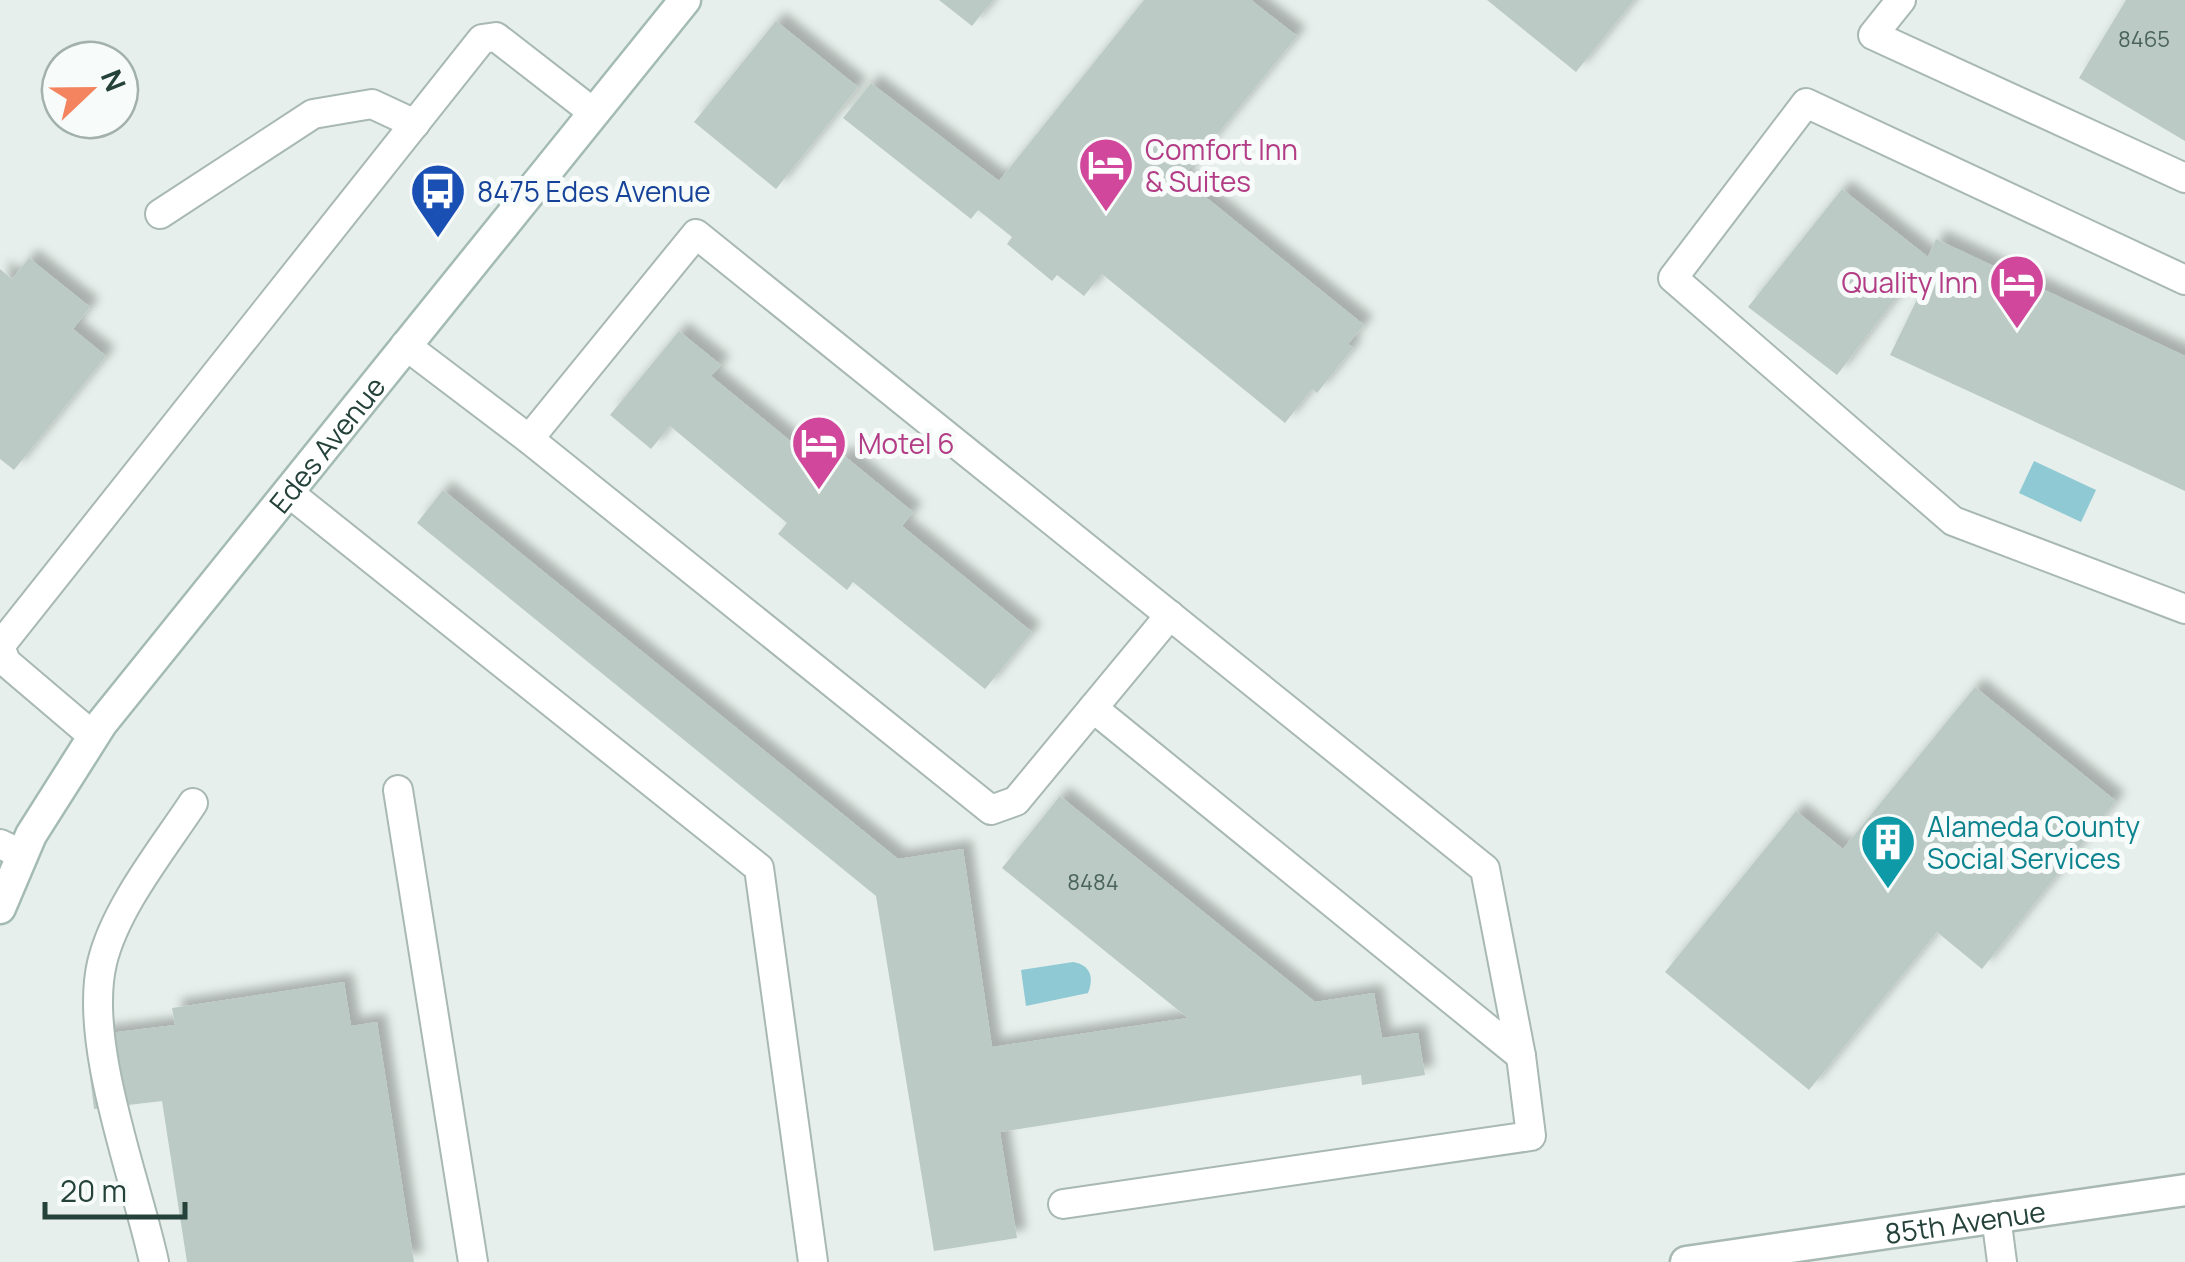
<svg xmlns="http://www.w3.org/2000/svg" width="2185" height="1262" viewBox="0 0 2185 1262" font-family="Manrope,sans-serif">
<style>
.water{fill:#8ec9d4}
.building{fill:#bbcac4;filter:url(#shadow)}
.lines{fill:none;stroke-linecap:round;stroke-linejoin:round}
.lane-casing{stroke:#a8b8b2;stroke-width:32}
.street-casing{stroke:#a8b8b2;stroke-width:35}
.secondary-casing{stroke:#a4bbb3;stroke-width:35}
.lane{stroke:#fff;stroke-width:28}
.street{stroke:#fff;stroke-width:30}
.secondary{stroke:#fff;stroke-width:30}
.labels{text-anchor:middle;dominant-baseline:central;stroke-width:10;stroke-linejoin:round;paint-order:stroke}
.number-label{font-size:22px;fill:#4a645c}
.hotel-label{font-size:28px;fill:#b23c85;stroke:#f7fbf9;text-anchor:start}
.transit-label{font-size:28px;fill:#164399;stroke:#f7fbf9;text-anchor:start}
.street-label{font-size:28px;fill:#24423a;stroke:#f7fbf9}
.culture-label{font-size:28px;fill:#0d838f;stroke:#f7fbf9;text-anchor:start}
</style>
<defs>
<filter id="shadow"><feDropShadow dx="9" dy="-9" stdDeviation="5" flood-color="#0004"/></filter>
</defs>
<rect width="100%" height="100%" fill="#e6efeb"/>
<!-- water -->
<g class="water">
<path d="M 2034,461 L 2096,490 L 2081,522 L 2019,493 Z"/>
<path d="M 1073,962 C 1091,965 1094,978 1088,993 L 1026,1006 L 1021,970 Z"/>
</g>
<!-- building -->
<g class="building">
<path d="M 939,0 L 993,0 L 972,26 Z"/>
<path d="M 1144,0 L 1251,0 L 1297,36 L 1182,178 L 1364,325 L 1348,344 L 1353,348 L 1317,393 L 1312,389 L 1285,423 L 1102,274 L 1084,296 L 1057,275 L 1052,281 L 1007,244 L 1012,237 L 978,210 L 971,219 L 843,118 L 871,83 L 999,181 Z"/>
<path d="M 1487,0 L 1634,0 L 1576,72 Z"/>
<path d="M 2126,0 L 2185,0 L 2185,141 L 2079,78 Z"/>
<path d="M 776,21 L 858,87 L 776,189 L 694,122 Z"/>
<path d="M 1842,189 L 1928,257 L 1936,239 L 2185,356 L 2185,491 L 1890,355 L 1924,285 L 1911,278 L 1837,375 L 1748,307 Z"/>
<path d="M 29,258 L 90,307 L 73,329 L 106,356 L 14,470 L 0,459 L 0,269 L 12,279 Z"/>
<path d="M 679,331 L 721,365 L 711,376 L 828,472 L 842,454 L 913,512 L 902,526 L 1032,632 L 985,689 L 853,582 L 847,590 L 778,534 L 787,523 L 670,426 L 651,449 L 610,415 Z"/>
<path d="M 443,490 L 898,859 L 963,849 L 992,1047 L 1188,1018 L 1002,868 L 1060,796 L 1315,1002 L 1374,993 L 1382,1038 L 1418,1033 L 1425,1075 L 1362,1085 L 1361,1075 L 1000,1132 L 1017,1238 L 934,1251 L 876,896 L 417,523 Z"/>
<path d="M 1975,687 L 2116,801 L 1982,969 L 1937,932 L 1809,1090 L 1665,972 L 1796,811 L 1843,849 Z"/>
<path d="M 344,982 L 351,1026 L 377,1022 L 414,1262 L 187,1262 L 162,1101 L 94,1109 L 85,1036 L 175,1025 L 172,1008 Z"/>
</g>
<g class="lines">
<!-- lane casing -->
<g class="lane-casing">
<g id="lane">
<path d="M 1901,0 L 1873,35 L 2185,178"/>
<path d="M 160,214 L 313,114 L 372,104 L 415,124"/>
<path d="M 2185,280 L 1806,103 L 1673,278 L 1953,521 L 2185,609"/>
<path d="M 405,345 L 529,439 L 991,810 L 1016,801 L 1093,708 L 1521,1056"/>
<path d="M 529,439 L 696,234 L 1485,869 L 1521,1056 L 1531,1136 L 1063,1204"/>
<path d="M 288,492 L 759,868 L 813,1262"/>
<path d="M 1093,708 L 1170,615"/>
<path d="M 93,736 L 6,662 L 0,646 L 482,39 L 496,37 L 594,113"/>
<path d="M 398,790 L 473,1262"/>
<path d="M 0,844 L 23,855"/>
<path d="M 1996,1216 L 2002,1262"/>
<path d="M 154,1262 C 136,1179 83,1044 102,963 C 115,908 162,850 193,803"/>
</g>
</g>
<!-- street casing -->
<g class="street-casing">
<g id="street">
<path id="s1" d="M 1686,1262 L 2185,1190"/>
</g>
</g>
<!-- secondary casing -->
<g class="secondary-casing">
<g id="secondary">
<path id="s2" d="M 0,908 L 31,835 L 102,723 L 685,0"/>
</g>
</g>
<!-- lane -->
<use href="#lane" class="lane"/>
<!-- street -->
<use href="#street" class="street"/>
<!-- secondary -->
<use href="#secondary" class="secondary"/>
</g>
<!-- icons -->
<defs>
<g id="hotel-pin" transform="scale(2.875)"><path d="M0 17L-7.5 6A9.5 9.5 0 1 1 7.5 6Z" fill="#d1479c" stroke="#f7fbf9"/><path d="M-6-4.5h1.5V1H6V5H4.5V3h-9V5H-6ZM-4 0a1.8 1.8 0 1 1 3.6 0ZM.5 0V-2.5h3Q6-2.5 6 0Z" fill="#fff"/></g>
<g id="bus-pin" transform="scale(2.875)"><path d="M0 17L-7.5 6A9.5 9.5 0 1 1 7.5 6Z" fill="#1a4fb4" stroke="#f7fbf9"/><path d="M-5-6H5V4H4V6H2V4H-2V6H-4V4H-5ZM-3.5-4V0h7V-4ZM-3.5 1.2v1.5H-2V1.2ZM2 1.2v1.5H3.5V1.2Z" fill="#fff"/></g>
<g id="building-pin" transform="scale(2.875)"><path d="M0 17L-7.5 6A9.5 9.5 0 1 1 7.5 6Z" fill="#0f9aa8" stroke="#f7fbf9"/><path d="M-4-6H4V6H1V3H-1V6H-4ZM-2.5-4.3h1.7v1.8h-1.7ZM.8-4.3h1.7v1.8H.8ZM-2.5-1h1.7V.8h-1.7ZM.8-1h1.7V.8H.8Z" fill="#fff"/></g>
</defs>
<g fill-rule="evenodd">
<use href="#hotel-pin" x="1106" y="165"/>
<use href="#bus-pin" x="438" y="191"/>
<use href="#hotel-pin" x="2017" y="282"/>
<use href="#hotel-pin" x="819" y="443"/>
<use href="#building-pin" x="1888" y="842"/>
</g>
<g class="labels">
<!-- number labels -->
<g class="number-label">
<text x="2144" y="39">8465</text>
<text x="1093" y="882">8484</text>
</g>
<!-- hotel labels -->
<g class="hotel-label">
<text x="1145" y="149">Comfort Inn<tspan x="1145" dy="32">&amp; Suites</tspan></text>
<text x="1978" y="282" text-anchor="end">Quality Inn</text>
<text x="858" y="443">Motel 6</text>
</g>
<!-- transit labels -->
<g class="transit-label">
<text x="477" y="191">8475 Edes Avenue</text>
</g>
<!-- street labels -->
<g class="street-label">
<text stroke="none"><textPath href="#s2" startOffset="570">Edes Avenue</textPath></text>
<text stroke="none"><textPath href="#s1" startOffset="282">85th Avenue</textPath></text>
</g>
<!-- culture labels -->
<g class="culture-label">
<text x="1927" y="826">Alameda County<tspan x="1927" dy="32">Social Services</tspan></text>
</g>
</g>
<!-- north arrow -->
<g transform="translate(90 90) rotate(68)"><circle r="48" fill="#f7fbf9" stroke="#a3b1ad" stroke-width="2.5"/>
<path d="M0-8L18 38L0 25L-18 38Z" fill="#f4845f"/>
<text y="-15" font-size="28" font-weight="bold" text-anchor="middle" fill="#24423a">N</text>
</g>
<!-- scale -->
<path d="M45 1202v15h140v-15" fill="none" stroke="#24423a" stroke-width="5"/>
<text x="60" y="1202" font-size="30" fill="#24423a" stroke="#f7fbf9" stroke-width="8" paint-order="stroke">20 m</text>
</svg>
